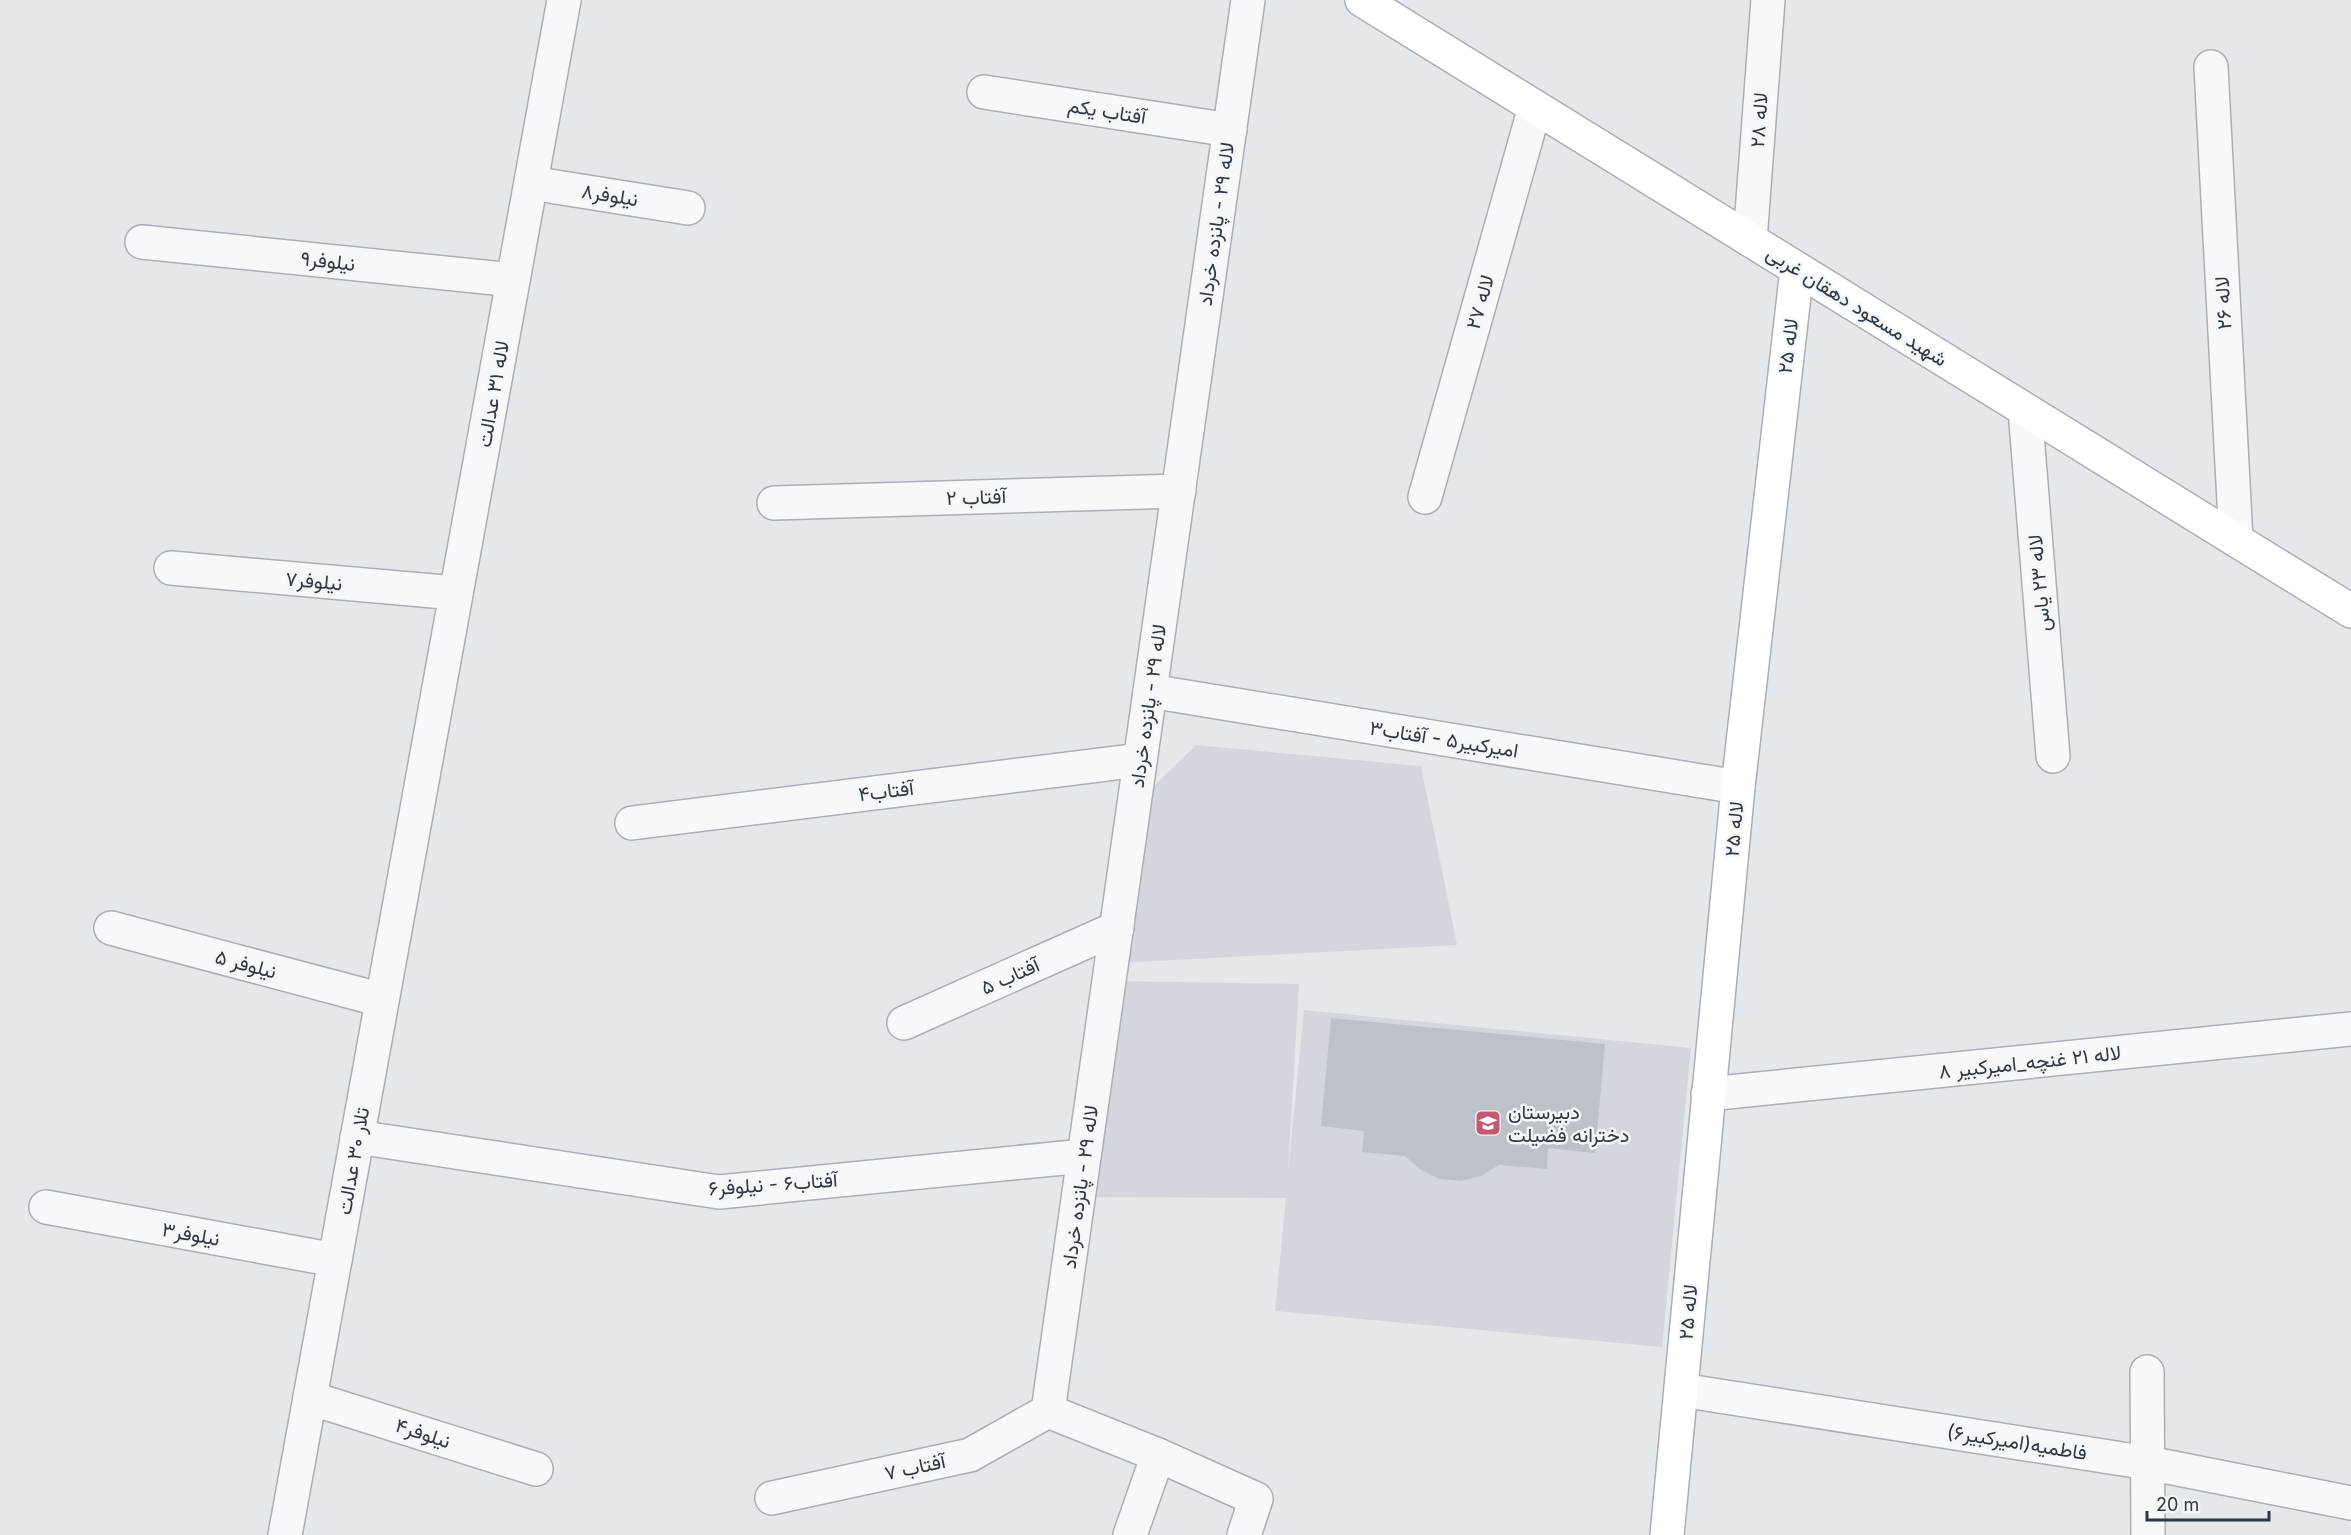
<svg xmlns="http://www.w3.org/2000/svg" width="2351" height="1535" viewBox="0 0 2351 1535" font-family="Inter,Vazirmatn,sans-serif">
<style>
.built{fill:#d3d7dd}
.building{fill:#bcc2c7}
.lines{fill:none;stroke-linecap:round;stroke-linejoin:round}
.street-casing{stroke:#aaafb5;stroke-width:36}
.secondary-casing{stroke:#aaafb5;stroke-width:36}
.street{stroke:#f7f8fa;stroke-width:33}
.secondary{stroke:#fff;stroke-width:33}
.labels{text-anchor:middle;dominant-baseline:central;stroke-width:5;stroke-linejoin:round;paint-order:stroke}
.street-label{font-size:20px;fill:#2e3742;stroke:#f4f6f8}
.poi-label{font-size:20px;fill:#2e3742;stroke:#f4f6f8;text-anchor:start}
</style>
<rect width="100%" height="100%" fill="#e5e8eb"/>
<!-- built -->
<g class="built">
<path d="M 1196,745 L 1421,766 L 1457,945 L 1101,964 L 1129,810 Z"/>
<path d="M 1110,981 L 1299,984 L 1288,1172 L 1304,1010 L 1691,1048 L 1662,1347 L 1275,1311 L 1286,1198 L 1080,1197 Z"/>
</g>
<!-- building -->
<path class="building" d="M 1331,1018 L 1605,1044 L 1595,1153 L 1548,1148 L 1547,1169 L 1499,1165 L 1481,1176 L 1461,1181 L 1440,1179 L 1421,1170 L 1405,1156 L 1362,1152 L 1364,1131 L 1321,1126 Z"/>
<g class="lines">
<!-- street casing -->
<g class="street-casing">
<g id="street">
<path d="M 2211,67 L 2236,540"/>
<path d="M 984,92 L 1230,130"/>
<path d="M 531,183 L 688,208"/>
<path d="M 1750,240 L 1768,0"/>
<path d="M 142,242 L 513,280"/>
<path d="M 2025,410 L 2053,756"/>
<path d="M 1425,497 L 1535,107"/>
<path d="M 774,503 L 1179,491"/>
<path d="M 171,568 L 456,593"/>
<path d="M 1150,691 L 1738,787"/>
<path d="M 632,823 L 1140,760"/>
<path d="M 111,928 L 382,1000"/>
<path d="M 904,1023 L 1117,928"/>
<path d="M 1708,1094 L 2351,1029"/>
<path d="M 357,1137 L 719,1192 L 1084,1156"/>
<path d="M 46,1207 L 335,1260"/>
<path d="M 2147,1372 L 2148,1535"/>
<path d="M 1681,1390 L 2148,1463 L 2351,1503"/>
<path d="M 310,1398 L 536,1469"/>
<path d="M 1048,1411 L 1248,0"/>
<path d="M 1048,1411 L 1158,1455 L 1256,1499 L 1244,1535"/>
<path d="M 772,1498 L 970,1455 L 1048,1411"/>
<path d="M 285,1535 L 564,0"/>
<path d="M 1130,1535 L 1158,1455"/>
</g>
</g>
<!-- secondary casing -->
<g class="secondary-casing">
<g id="secondary">
<path d="M 1362,0 L 2351,611"/>
<path d="M 1667,1535 L 1738,787 L 1797,269"/>
</g>
</g>
<!-- street -->
<use href="#street" class="street"/>
<!-- secondary -->
<use href="#secondary" class="secondary"/>
</g>
<!-- icons -->
<defs>
<g id="school-square" transform="scale(1.35)"><rect x="-9" y="-9" width="18" height="18" rx="4" fill="#c35774" stroke="#f4f6f8"/><path d="M0-5L7-2L0 1L-7-2ZM-4 1L0 2.5L4 1V4Q0 6-4 4Z" fill="#fff"/></g>
</defs>
<g fill-rule="evenodd">
<use href="#school-square" x="1488" y="1123"/>
</g>
<g class="labels">
<!-- street labels -->
<g class="street-label">
<text transform="translate(1107 111) rotate(9)">آفتاب یکم</text>
<text transform="translate(1759 120) rotate(-86)">لاله ۲۸</text>
<text transform="translate(610 195) rotate(9)">نیلوفر۸</text>
<text transform="translate(1216 224) rotate(-82)">لاله ۲۹ - پانزده خرداد</text>
<text transform="translate(328 261) rotate(6)">نیلوفر۹</text>
<text transform="translate(1480 302) rotate(-74)">لاله ۲۷</text>
<text transform="translate(2223 303) rotate(-93)">لاله ۲۶</text>
<text transform="translate(1857 306) rotate(32)">شهید مسعود دهقان غربی</text>
<text transform="translate(1788 346) rotate(-83)">لاله ۲۵</text>
<text transform="translate(493 394) rotate(-80)">لاله ۳۱ عدالت</text>
<text transform="translate(976 497) rotate(-2)">آفتاب ۲</text>
<text transform="translate(314 581) rotate(5)">نیلوفر۷</text>
<text transform="translate(2039 583) rotate(-95)">لاله ۲۳ یاس</text>
<text transform="translate(1148 706) rotate(-82)">لاله ۲۹ - پانزده خرداد</text>
<text transform="translate(1444 739) rotate(9)">امیرکبیر۵ - آفتاب۳</text>
<text transform="translate(886 791) rotate(-7)">آفتاب۴</text>
<text transform="translate(1734 829) rotate(-85)">لاله ۲۵</text>
<text transform="translate(246 964) rotate(15)">نیلوفر ۵</text>
<text transform="translate(1010 976) rotate(-24)">آفتاب ۵</text>
<text transform="translate(2030 1062) rotate(-6)">لاله ۲۱ غنچه_امیرکبیر ۸</text>
<text transform="translate(353 1161) rotate(-80)">تلار ۳۰ عدالت</text>
<text transform="translate(773 1184) rotate(-4)">آفتاب۶ - نیلوفر۶</text>
<text transform="translate(1080 1187) rotate(-82)">لاله ۲۹ - پانزده خرداد</text>
<text transform="translate(191 1234) rotate(10)">نیلوفر۳</text>
<text transform="translate(1688 1312) rotate(-85)">لاله ۲۵</text>
<text transform="translate(423 1433) rotate(18)">نیلوفر۴</text>
<text transform="translate(2017 1442) rotate(9)">فاطمیه(امیرکبیر۶)</text>
<text transform="translate(915 1467) rotate(-12)">آفتاب ۷</text>
</g>
<!-- poi labels -->
<g class="poi-label">
<text x="1508" y="1112">دبیرستان<tspan x="1508" dy="23">دخترانه فضیلت</tspan></text>
</g>
</g>
<!-- scale -->
<path d="M2147 1511v9h122v-9" fill="none" stroke="#2e3742" stroke-width="3"/>
<text x="2156" y="1511" font-size="18" fill="#2e3742" stroke="#f4f6f8" stroke-width="4.5" paint-order="stroke">20 m</text>
</svg>
